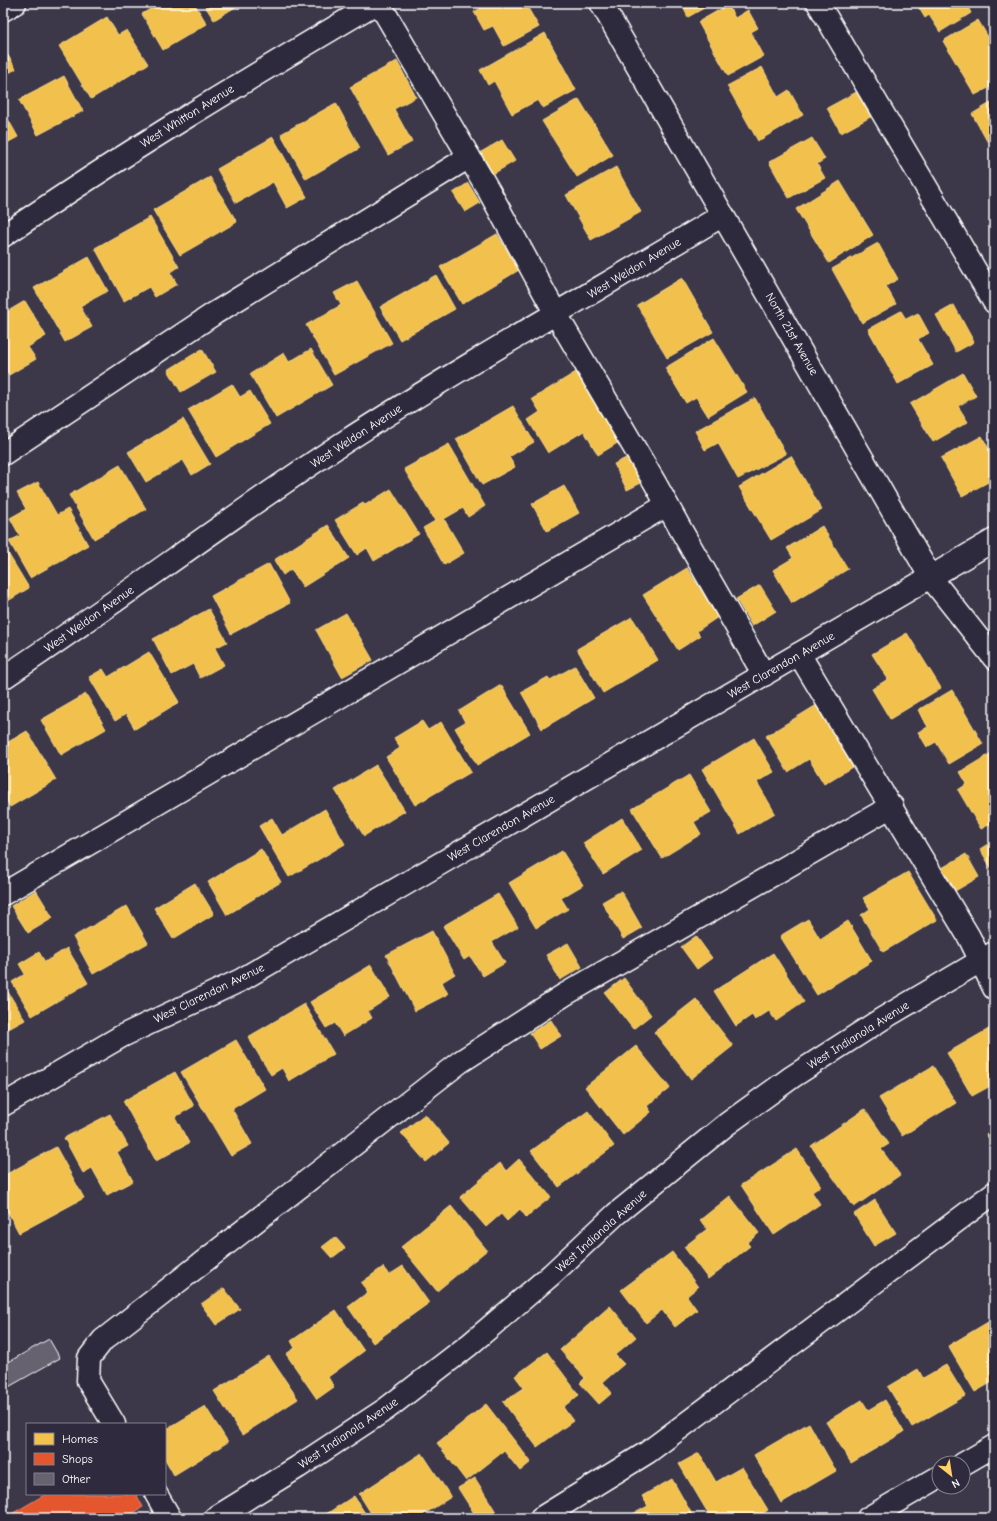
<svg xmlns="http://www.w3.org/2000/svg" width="997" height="1521" viewBox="0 0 997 1521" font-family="'Comic Neue',sans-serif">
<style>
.homes{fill:#f2c14e;stroke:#f6d483}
.shops{fill:#e4572e;stroke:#ec896d}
.building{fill:#666270;stroke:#fff}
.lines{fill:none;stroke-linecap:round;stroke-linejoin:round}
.minor-casing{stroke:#fff;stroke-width:25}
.minor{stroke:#2f2a3d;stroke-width:22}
.labels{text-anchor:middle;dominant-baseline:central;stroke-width:4;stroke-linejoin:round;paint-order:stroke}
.street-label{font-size:12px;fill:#fff;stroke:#2f2a3d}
</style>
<rect width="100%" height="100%" fill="#3c3749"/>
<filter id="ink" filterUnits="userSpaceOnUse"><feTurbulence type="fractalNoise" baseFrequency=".025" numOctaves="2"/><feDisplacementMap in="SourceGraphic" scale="8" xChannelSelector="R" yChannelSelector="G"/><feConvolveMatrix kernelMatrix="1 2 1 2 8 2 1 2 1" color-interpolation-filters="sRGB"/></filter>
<g filter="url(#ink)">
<!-- homes -->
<g class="homes">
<path d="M 160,3 L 194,3 L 207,24 L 163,50 L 142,14 Z"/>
<path d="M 203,3 L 242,3 L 214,20 Z"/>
<path d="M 479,3 L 525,3 L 539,27 L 504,46 L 493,26 L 484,30 L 474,12 L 481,8 Z"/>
<path d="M 681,3 L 713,3 L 688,17 Z"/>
<path d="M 916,3 L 966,3 L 971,13 L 940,32 L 929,15 L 925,18 Z"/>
<path d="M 728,5 L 735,18 L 748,10 L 758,28 L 751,32 L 764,56 L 728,76 L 698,22 Z"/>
<path d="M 107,17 L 118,35 L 127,30 L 148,64 L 91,99 L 59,46 Z"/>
<path d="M 978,20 L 994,47 L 994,85 L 975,95 L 943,41 Z"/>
<path d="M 545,33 L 576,90 L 543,108 L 538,100 L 512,114 L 494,81 L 488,85 L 480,70 Z"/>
<path d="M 3,47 L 16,69 L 3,76 Z"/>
<path d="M 397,61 L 416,97 L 394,109 L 412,142 L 388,155 L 350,87 Z"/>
<path d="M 762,67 L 778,97 L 789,90 L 803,115 L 758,141 L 727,86 Z"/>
<path d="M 64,76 L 83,111 L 38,135 L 19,100 Z"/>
<path d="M 862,89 L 876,114 L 841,133 L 827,108 Z"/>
<path d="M 579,99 L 613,155 L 577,177 L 542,121 Z"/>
<path d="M 994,101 L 994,137 L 987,141 L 972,114 Z"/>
<path d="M 336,103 L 360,148 L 306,179 L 281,134 Z"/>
<path d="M 3,110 L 18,137 L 5,144 L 8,151 L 3,154 Z"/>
<path d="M 273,137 L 307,197 L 287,208 L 273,182 L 236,203 L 217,169 Z"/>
<path d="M 812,138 L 825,159 L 817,164 L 825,178 L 789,198 L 769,162 Z"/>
<path d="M 502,140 L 515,161 L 493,174 L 481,152 Z"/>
<path d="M 616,167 L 641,212 L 591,240 L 566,195 Z"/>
<path d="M 210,177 L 237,222 L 180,255 L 153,210 Z"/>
<path d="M 840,181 L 873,235 L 829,263 L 796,209 Z"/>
<path d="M 468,183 L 480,203 L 465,212 L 453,193 Z"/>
<path d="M 150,217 L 179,267 L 170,272 L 177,284 L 155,297 L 149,287 L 124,301 L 95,248 Z"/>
<path d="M 497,234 L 519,270 L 462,304 L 440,267 Z"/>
<path d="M 878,243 L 898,279 L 886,286 L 896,304 L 862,323 L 832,269 Z"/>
<path d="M 89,257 L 108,291 L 80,306 L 92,327 L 65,342 L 34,288 Z"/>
<path d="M 436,275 L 455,309 L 400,340 L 380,307 Z"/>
<path d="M 682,278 L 713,332 L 667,358 L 637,305 Z"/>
<path d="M 357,281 L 392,343 L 334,375 L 306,325 L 341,305 L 334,293 Z"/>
<path d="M 25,301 L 46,336 L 28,347 L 36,359 L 9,375 L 3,365 L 3,314 Z"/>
<path d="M 954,305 L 974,342 L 956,352 L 936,315 Z"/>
<path d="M 901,311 L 906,319 L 918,313 L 929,333 L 918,339 L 933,365 L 898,384 L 868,329 Z"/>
<path d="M 714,338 L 747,392 L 708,416 L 696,397 L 686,403 L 665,368 Z"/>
<path d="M 202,349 L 216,372 L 181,392 L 168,370 Z"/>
<path d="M 311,349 L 332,385 L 276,418 L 250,374 L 284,353 L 289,362 Z"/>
<path d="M 576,372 L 619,442 L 598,455 L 584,431 L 548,453 L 528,420 L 540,412 L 532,399 Z"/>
<path d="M 963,373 L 976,396 L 958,406 L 968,422 L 933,442 L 910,404 Z"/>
<path d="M 232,384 L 240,397 L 250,391 L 270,424 L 216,457 L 188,410 Z"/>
<path d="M 755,398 L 786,454 L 738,479 L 718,443 L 705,450 L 695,431 Z"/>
<path d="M 513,406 L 534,442 L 509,457 L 515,467 L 482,485 L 456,439 Z"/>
<path d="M 183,419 L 210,464 L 192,475 L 183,460 L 146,482 L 128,452 Z"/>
<path d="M 982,436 L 994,459 L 994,479 L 962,496 L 941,458 Z"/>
<path d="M 449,444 L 485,506 L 468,517 L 463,508 L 444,519 L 464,553 L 444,565 L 423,528 L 435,521 L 404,469 Z"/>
<path d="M 632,455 L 645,481 L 627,490 L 614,464 Z"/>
<path d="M 791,456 L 822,510 L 771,540 L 739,487 Z"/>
<path d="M 120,465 L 146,509 L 94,539 L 69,495 Z"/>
<path d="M 38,482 L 57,515 L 68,509 L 88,545 L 30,578 L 9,541 L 20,536 L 10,518 L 26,509 L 17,493 Z"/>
<path d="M 564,486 L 579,513 L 547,531 L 532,504 Z"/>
<path d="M 391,489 L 419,534 L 374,561 L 367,548 L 357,555 L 335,520 L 363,503 L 365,505 Z"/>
<path d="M 328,525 L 349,558 L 303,587 L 291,569 L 283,575 L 274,560 Z"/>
<path d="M 822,526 L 848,569 L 792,603 L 773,570 L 793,558 L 787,548 Z"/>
<path d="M 3,545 L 29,588 L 3,604 Z"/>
<path d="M 269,564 L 290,603 L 231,634 L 211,596 Z"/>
<path d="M 687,568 L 718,617 L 697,631 L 700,636 L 678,650 L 643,595 Z"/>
<path d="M 760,585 L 776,611 L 752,626 L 736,599 Z"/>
<path d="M 209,609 L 227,642 L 215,648 L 224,665 L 200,678 L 193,664 L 172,675 L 153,639 Z"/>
<path d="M 346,613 L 373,660 L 342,677 L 316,630 Z"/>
<path d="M 632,617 L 658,660 L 603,693 L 577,649 Z"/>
<path d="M 907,633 L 941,688 L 890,719 L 872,689 L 888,679 L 872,654 Z"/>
<path d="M 149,652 L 179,702 L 135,729 L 126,714 L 115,721 L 89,677 L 103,669 L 108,677 Z"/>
<path d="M 575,666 L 594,698 L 542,729 L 521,692 L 548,677 L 550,680 Z"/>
<path d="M 501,685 L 530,733 L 477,765 L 455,728 L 465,722 L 459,711 Z"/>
<path d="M 952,690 L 983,744 L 949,764 L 936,742 L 927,747 L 918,732 L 928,727 L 918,710 Z"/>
<path d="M 86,694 L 106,729 L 61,755 L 41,720 Z"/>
<path d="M 820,703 L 857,764 L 824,784 L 809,759 L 788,772 L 766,736 Z"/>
<path d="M 422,721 L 428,730 L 441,722 L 471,772 L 415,805 L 386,757 L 400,748 L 394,738 Z"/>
<path d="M 27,731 L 56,780 L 10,807 L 3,794 L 3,745 Z"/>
<path d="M 754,738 L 774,772 L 757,782 L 775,813 L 740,834 L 702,769 Z"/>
<path d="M 993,752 L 994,822 L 981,829 L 958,790 L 967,784 L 960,772 Z"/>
<path d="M 376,765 L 405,811 L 364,836 L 335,790 Z"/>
<path d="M 689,775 L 711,812 L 694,822 L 701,834 L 662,858 L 632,809 Z"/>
<path d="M 325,809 L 345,844 L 289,877 L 259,826 L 272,818 L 282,835 Z"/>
<path d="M 622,818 L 642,850 L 603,874 L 583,843 Z"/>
<path d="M 994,840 L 994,873 L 980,849 Z"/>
<path d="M 261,849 L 281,882 L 227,915 L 208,882 Z"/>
<path d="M 562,851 L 583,885 L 561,898 L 568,909 L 536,928 L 509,883 Z"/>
<path d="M 966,854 L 979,877 L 955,891 L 942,868 Z"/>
<path d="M 908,872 L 937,920 L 883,952 L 861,915 L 870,909 L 863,898 Z"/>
<path d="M 195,883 L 214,914 L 173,939 L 154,908 Z"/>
<path d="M 36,890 L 53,918 L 28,933 L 11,906 Z"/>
<path d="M 621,891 L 642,928 L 623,939 L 602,902 Z"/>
<path d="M 498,894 L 518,927 L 492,942 L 505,963 L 483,976 L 470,956 L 464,960 L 443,926 Z"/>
<path d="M 127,906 L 148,943 L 93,974 L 73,937 Z"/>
<path d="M 808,919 L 820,939 L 848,921 L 872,961 L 817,995 L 780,936 Z"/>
<path d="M 432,931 L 455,974 L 442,982 L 448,994 L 415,1011 L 386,955 Z"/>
<path d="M 696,936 L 712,958 L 697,969 L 681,947 Z"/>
<path d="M 568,943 L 582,967 L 560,980 L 546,955 Z"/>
<path d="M 67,948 L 88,983 L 32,1016 L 12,982 L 25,974 L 19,964 L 39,952 L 45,962 Z"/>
<path d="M 773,953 L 804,1002 L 776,1021 L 769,1011 L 755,1020 L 752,1015 L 736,1026 L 714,991 Z"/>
<path d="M 371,965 L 390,997 L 368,1011 L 372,1018 L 343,1036 L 335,1023 L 326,1028 L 310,1002 Z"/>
<path d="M 624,978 L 651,1015 L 633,1029 L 605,993 Z"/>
<path d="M 5,987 L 25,1020 L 3,1032 L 3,988 Z"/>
<path d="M 696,999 L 733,1046 L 691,1079 L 654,1032 Z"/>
<path d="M 304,1004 L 334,1054 L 289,1081 L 282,1068 L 271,1075 L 248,1037 Z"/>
<path d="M 551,1020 L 561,1036 L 540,1049 L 530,1033 Z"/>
<path d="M 994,1026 L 994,1084 L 972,1096 L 947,1053 Z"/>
<path d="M 236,1040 L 265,1089 L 232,1109 L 252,1144 L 231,1156 L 181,1072 Z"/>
<path d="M 636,1046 L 670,1088 L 647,1106 L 651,1112 L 623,1135 L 585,1087 Z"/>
<path d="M 933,1066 L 956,1103 L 902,1136 L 879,1098 Z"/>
<path d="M 175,1072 L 194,1106 L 175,1117 L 189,1143 L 156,1161 L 123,1101 Z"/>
<path d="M 865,1109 L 889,1144 L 881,1149 L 900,1175 L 854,1207 L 811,1146 Z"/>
<path d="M 588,1111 L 614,1146 L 559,1187 L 531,1151 L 569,1123 L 570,1124 Z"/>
<path d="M 110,1114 L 128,1146 L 117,1152 L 133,1181 L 107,1195 L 92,1168 L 83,1173 L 64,1138 Z"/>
<path d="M 425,1114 L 449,1143 L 426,1162 L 401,1133 Z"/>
<path d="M 994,1128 L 994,1147 L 986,1134 Z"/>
<path d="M 56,1147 L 84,1198 L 19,1233 L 3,1203 L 3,1176 Z"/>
<path d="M 797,1149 L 821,1186 L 812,1192 L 820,1204 L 774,1235 L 741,1185 Z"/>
<path d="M 519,1159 L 551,1197 L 526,1217 L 520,1209 L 507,1221 L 501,1214 L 486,1227 L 460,1197 L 500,1163 L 506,1171 Z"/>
<path d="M 730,1196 L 759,1233 L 747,1243 L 750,1246 L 708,1279 L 684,1247 L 707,1229 L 700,1220 Z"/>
<path d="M 875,1200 L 896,1233 L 874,1246 L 854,1214 Z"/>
<path d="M 451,1206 L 487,1250 L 437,1291 L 401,1247 Z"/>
<path d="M 335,1237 L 345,1248 L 332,1258 L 322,1247 Z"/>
<path d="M 672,1252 L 698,1287 L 687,1296 L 697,1310 L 675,1327 L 662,1310 L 646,1323 L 621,1290 Z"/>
<path d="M 403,1266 L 429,1303 L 373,1343 L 348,1307 L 368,1292 L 361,1283 L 383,1267 L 389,1275 Z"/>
<path d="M 224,1288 L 240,1309 L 216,1325 L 201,1304 Z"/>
<path d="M 610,1306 L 636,1337 L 615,1355 L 624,1364 L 603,1382 L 612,1393 L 599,1404 L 580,1383 L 585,1378 L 560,1350 Z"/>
<path d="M 336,1310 L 364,1351 L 328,1377 L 334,1387 L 317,1399 L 286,1354 L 295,1348 L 291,1341 Z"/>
<path d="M 993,1319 L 994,1381 L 975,1392 L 948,1346 Z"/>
<path d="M 547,1352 L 579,1395 L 563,1407 L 573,1421 L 537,1447 L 503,1402 L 524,1388 L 515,1376 Z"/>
<path d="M 269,1356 L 298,1399 L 242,1435 L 214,1391 Z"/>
<path d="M 946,1365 L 965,1396 L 912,1427 L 888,1387 L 918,1369 L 923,1378 Z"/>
<path d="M 862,1400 L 868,1410 L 885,1400 L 904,1432 L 851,1463 L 826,1422 Z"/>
<path d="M 486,1404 L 531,1462 L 520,1471 L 504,1451 L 466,1481 L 437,1443 Z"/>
<path d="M 205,1406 L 228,1442 L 174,1475 L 165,1459 L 165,1430 Z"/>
<path d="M 809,1423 L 836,1471 L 781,1503 L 754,1455 Z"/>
<path d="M 422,1453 L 451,1497 L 418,1518 L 374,1518 L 359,1494 Z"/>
<path d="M 699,1453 L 716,1482 L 742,1467 L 768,1510 L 755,1518 L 711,1518 L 679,1464 Z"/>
<path d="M 475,1478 L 496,1512 L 487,1518 L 477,1518 L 458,1488 Z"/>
<path d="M 672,1479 L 694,1518 L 630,1518 L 629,1516 L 648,1506 L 642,1496 Z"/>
<path d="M 354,1496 L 368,1518 L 320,1518 Z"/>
</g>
<!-- shops -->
<path class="shops" d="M 46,1494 L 136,1494 L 143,1507 L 125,1518 L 9,1518 L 8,1516 Z"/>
<!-- building -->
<path class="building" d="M 49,1339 L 60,1358 L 5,1389 L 3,1385 L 3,1365 Z"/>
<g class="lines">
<!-- minor casing -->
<g class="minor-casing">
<g id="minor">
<path d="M 379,3 L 489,191 L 556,314 L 655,483 L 681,530 L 764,675"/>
<path d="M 601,3 L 931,578 L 994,658"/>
<path d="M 818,3 L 994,302"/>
<path d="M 3,10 L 15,3"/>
<path d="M 3,236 C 124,153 249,78 376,3"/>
<path d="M 3,454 L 215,313 L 469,157"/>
<path d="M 799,654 L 969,937 L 994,988"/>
<path d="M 3,678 C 118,602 228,518 343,443 C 467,363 596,291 723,215"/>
<path d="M 3,894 L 667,505"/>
<path d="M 3,1105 L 122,1036 L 241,980 L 994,540"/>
<path d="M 114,1424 L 88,1381 L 89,1358 L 103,1340 L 460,1062 L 564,995 L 892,806"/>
<path d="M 963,1464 L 994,1446"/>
<path d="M 156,1494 L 170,1518"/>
<path d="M 215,1518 L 298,1467 L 386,1409 L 469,1345 L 552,1274 L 616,1214 L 727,1124 L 792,1077 L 882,1019 L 994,953"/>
<path d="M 541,1518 L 648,1452 L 994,1193"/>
<path d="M 868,1518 L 939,1477"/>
</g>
</g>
<!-- minor -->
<use href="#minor" class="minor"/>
</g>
</g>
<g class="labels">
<!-- street labels -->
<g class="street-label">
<text transform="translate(187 116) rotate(-32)">West Whitton Avenue</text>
<text transform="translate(634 268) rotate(-31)">West Weldon Avenue</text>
<text transform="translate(792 334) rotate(60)">North 21st Avenue</text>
<text transform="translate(356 436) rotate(-33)">West Weldon Avenue</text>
<text transform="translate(89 619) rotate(-35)">West Weldon Avenue</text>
<text transform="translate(781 665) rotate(-30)">West Clarendon Avenue</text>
<text transform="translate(501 828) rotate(-30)">West Clarendon Avenue</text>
<text transform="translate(209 993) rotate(-26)">West Clarendon Avenue</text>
<text transform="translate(858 1035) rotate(-32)">West Indianola Avenue</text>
<text transform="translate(601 1231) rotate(-42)">West Indianola Avenue</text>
<text transform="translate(348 1433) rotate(-34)">West Indianola Avenue</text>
</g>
</g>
<!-- margin -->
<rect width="997" height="1521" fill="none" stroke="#2f2a3d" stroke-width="16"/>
<rect x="8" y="8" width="981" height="1505" fill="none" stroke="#fff" stroke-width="1.5" filter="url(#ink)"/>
<!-- legend -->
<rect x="26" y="1423" width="140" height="72" fill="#2f2a3d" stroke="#827f8b"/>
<rect x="34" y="1433" width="20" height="12" fill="#f2c14e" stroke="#827f8b"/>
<text x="62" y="1443" font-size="12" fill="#ffffff">Homes</text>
<rect x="34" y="1453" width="20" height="12" fill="#e4572e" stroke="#827f8b"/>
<text x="62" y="1463" font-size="12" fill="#ffffff">Shops</text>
<rect x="34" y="1473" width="20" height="12" fill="#666270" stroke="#827f8b"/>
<text x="62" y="1483" font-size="12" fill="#ffffff">Other</text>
<!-- north arrow -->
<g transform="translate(951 1475) rotate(150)"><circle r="19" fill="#2f2a3d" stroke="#827f8b"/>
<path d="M0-3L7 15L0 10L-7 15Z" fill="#ffd166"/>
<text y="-6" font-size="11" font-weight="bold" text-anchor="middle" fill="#ffffff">N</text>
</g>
</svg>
